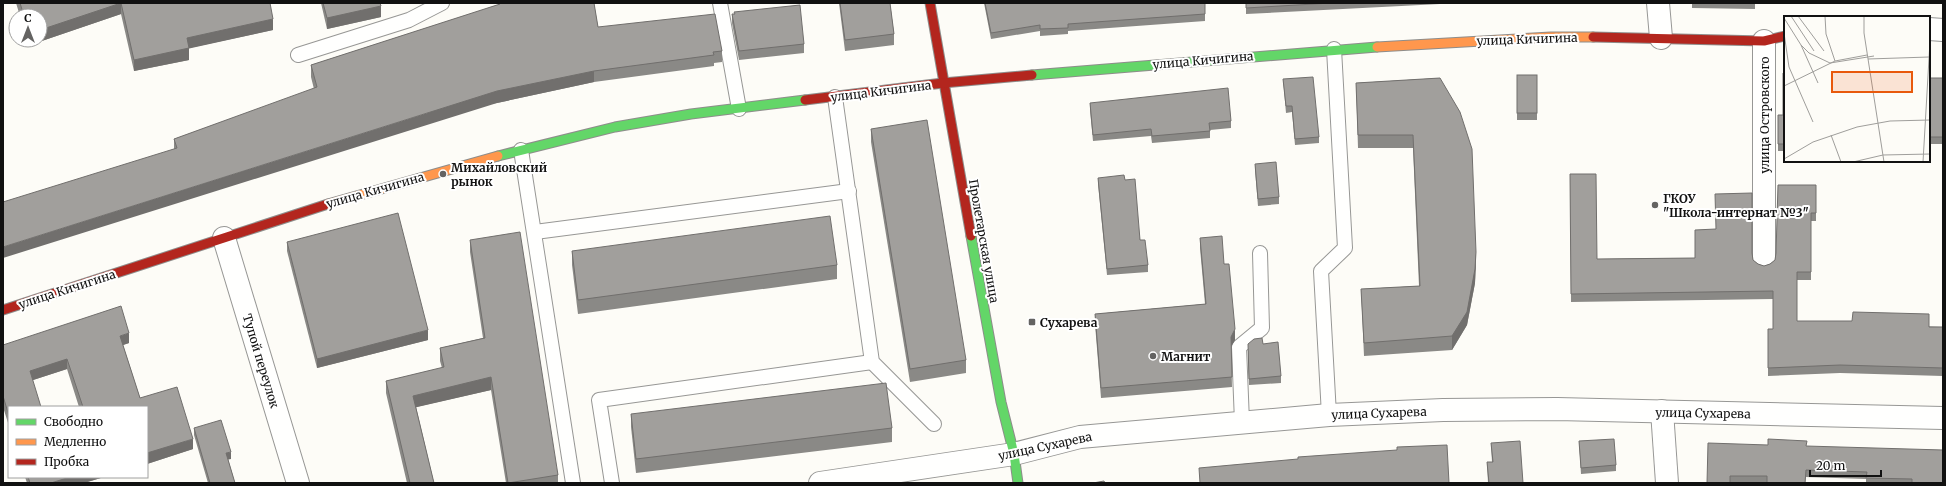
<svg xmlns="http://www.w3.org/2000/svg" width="1946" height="486" viewBox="0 0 1946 486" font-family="Merriweather,serif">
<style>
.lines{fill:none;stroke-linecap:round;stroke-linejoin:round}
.lane-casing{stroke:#979795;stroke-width:16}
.street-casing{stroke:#979795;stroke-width:24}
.fast-casing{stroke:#8e8d8b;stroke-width:11}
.slow-casing{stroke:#8e8d8b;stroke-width:11}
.jam-casing{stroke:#8e8d8b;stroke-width:11}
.lane{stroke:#fffffe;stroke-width:14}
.street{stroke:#fffffe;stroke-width:22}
.fast{stroke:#63d668;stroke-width:9}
.slow{stroke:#ff974d;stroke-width:9}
.jam{stroke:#b3261e;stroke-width:9}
.wall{fill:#8a8986}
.shaded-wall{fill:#716f6d}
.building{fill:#a19f9c;stroke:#716f6d}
.poi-dot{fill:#646362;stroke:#fff;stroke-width:1.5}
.labels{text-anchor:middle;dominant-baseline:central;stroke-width:4;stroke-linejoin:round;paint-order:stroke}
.street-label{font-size:12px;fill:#111;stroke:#fff}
.poi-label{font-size:12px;font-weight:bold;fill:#111;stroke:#fff;text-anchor:start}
.inset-road{fill:none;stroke:#9f9e9b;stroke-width:1}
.view{fill:#e8590c;fill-opacity:0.15;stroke:#e8590c;stroke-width:2}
.inset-edge{fill:none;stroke:#111;stroke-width:2}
</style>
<rect width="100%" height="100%" fill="#fdfcf7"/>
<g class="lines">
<!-- lane casing -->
<g class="lane-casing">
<g id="lane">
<path d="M 720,3 L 739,109"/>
<path d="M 298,55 L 409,20 L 442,3"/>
<path d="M 835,97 L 872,362 L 934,424"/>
<path d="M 521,150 L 573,483"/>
<path d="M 535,232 L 849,191"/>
<path d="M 1329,415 L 1321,271 L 1345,248 L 1334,49"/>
<path d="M 1242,422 L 1239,347 L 1262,328 L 1260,253"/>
<path d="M 612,483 L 599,400 L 872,362"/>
</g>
</g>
<!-- street casing -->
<g class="street-casing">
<g id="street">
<path d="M 1658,3 L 1661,38"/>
<path d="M 1929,29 L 1943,30"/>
<path d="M 224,238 L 298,483"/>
<path d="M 1764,261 L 1764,41"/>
<path d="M 1662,411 L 1667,483"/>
<path d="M 820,483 L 1014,454 L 1080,437 L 1329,415 L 1443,410 L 1557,409 L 1943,418"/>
</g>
</g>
<!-- fast casing -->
<g class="fast-casing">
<g id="fast">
<path d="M 1032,75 L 1377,47"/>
<path d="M 498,156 L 615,127 L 691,114 L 805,100"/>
<path d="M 971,236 L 1001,402 L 1014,454 L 1018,483"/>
</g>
</g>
<!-- slow casing -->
<g class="slow-casing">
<g id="slow">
<path d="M 1377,47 L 1551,37 L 1593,37"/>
<path d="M 328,204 L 498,156"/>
</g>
</g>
<!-- jam casing -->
<g class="jam-casing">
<g id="jam">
<path d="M 930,3 L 971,236"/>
<path d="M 1593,37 L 1764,41 L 1785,36"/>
<path d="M 805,100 L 943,83 L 1032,75"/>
<path d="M 3,310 L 328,204"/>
</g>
</g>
<!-- lane -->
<use href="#lane" class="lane"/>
<!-- street -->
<use href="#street" class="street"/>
<!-- fast -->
<use href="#fast" class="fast"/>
<!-- slow -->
<use href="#slow" class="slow"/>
<!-- jam -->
<use href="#jam" class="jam"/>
</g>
<!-- wall -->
<g class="wall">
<path d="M 16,3 L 270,3 L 273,30 L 189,48 L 189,60 L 134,71 L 121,14 L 30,45 L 28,40 L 40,40 L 40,16 L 20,16 Z"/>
<path d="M 321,3 L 380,3 L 381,17 L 327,29 Z"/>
<path d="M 498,3 L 594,3 L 598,27 L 722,51 L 722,62 L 714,63 L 714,66 L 594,82 L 497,103 L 174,149 L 174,139 L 314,89 L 311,77 L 311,65 L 498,5 Z"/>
<path d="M 839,3 L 890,3 L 894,34 L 894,45 L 845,51 Z"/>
<path d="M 984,3 L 1205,3 L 1205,21 L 1068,31 L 1068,34 L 1040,36 L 1040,31 L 991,39 Z"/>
<path d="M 1246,3 L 1514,3 L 1478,4 L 1440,4 L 1246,14 Z"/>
<path d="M 1692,3 L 1755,3 L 1755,9 L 1692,8 Z"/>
<path d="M 732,14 L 804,44 L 804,53 L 739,60 L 732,23 Z"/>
<path d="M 1785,73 L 1785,151 L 1778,151 L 1778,115 L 1783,115 Z"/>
<rect x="1517" y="75" width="20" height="45"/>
<path d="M 1440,78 L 1476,266 L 1475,283 L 1467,325 L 1452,350 L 1364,356 L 1361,289 L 1419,286 L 1413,148 L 1358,148 L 1356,83 Z"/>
<rect x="1929" y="78" width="14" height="66"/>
<path d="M 1283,79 L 1319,137 L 1319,143 L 1295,145 L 1292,112 L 1286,113 Z"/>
<path d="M 1090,103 L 1231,121 L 1231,128 L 1210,130 L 1210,138 L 1152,143 L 1151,136 L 1093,141 L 1090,110 Z"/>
<path d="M 871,129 L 966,360 L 966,373 L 910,382 L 871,142 Z"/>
<path d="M 1255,164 L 1279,197 L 1279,204 L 1258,206 L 1255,170 Z"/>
<path d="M 1570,174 L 1597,259 L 1695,258 L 1752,253 L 1753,260 L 1758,264 L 1764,266 L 1770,264 L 1775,260 L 1816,185 L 1816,221 L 1811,221 L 1811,280 L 1797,280 L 1797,321 L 1943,327 L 1943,376 L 1840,373 L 1768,376 L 1768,329 L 1773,329 L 1773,299 L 1571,302 Z"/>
<path d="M 1098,178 L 1125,180 L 1140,240 L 1148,265 L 1148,272 L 1107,275 L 1098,184 Z"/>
<path d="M 1200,238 L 1224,264 L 1235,340 L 1231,347 L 1232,387 L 1101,398 L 1095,324 L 1095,314 L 1205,304 L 1200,248 Z"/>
<path d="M 470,240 L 558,475 L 558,483 L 506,483 L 491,390 L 416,407 L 434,483 L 407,483 L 386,393 L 386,381 L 442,368 L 440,361 L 440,348 L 483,338 L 470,252 Z"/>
<path d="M 287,242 L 428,340 L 317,368 L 287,251 Z"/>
<path d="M 572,251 L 837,265 L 837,279 L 578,314 L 572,265 Z"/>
<path d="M 129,343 L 123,345 L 140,398 L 193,449 L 147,464 L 147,407 L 79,407 L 67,369 L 33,380 L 9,407 L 9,426 L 3,407 L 3,345 Z"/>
<path d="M 1263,344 L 1281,376 L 1281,383 L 1249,385 L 1248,351 Z"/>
<path d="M 631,414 L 892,428 L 892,442 L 636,473 L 631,427 Z"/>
<path d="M 194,428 L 231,459 L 228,459 L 235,483 L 208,483 L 194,435 Z"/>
<path d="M 1579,441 L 1616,465 L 1616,471 L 1581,474 Z"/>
<path d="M 1491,443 L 1523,483 L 1488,483 L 1487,462 L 1492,462 Z"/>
<path d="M 1807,446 L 1943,483 L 1866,483 L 1866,479 L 1806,477 L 1805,483 L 1707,483 Z"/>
<path d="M 25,477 L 104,477 L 84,483 L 27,483 Z"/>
</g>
<!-- shaded-wall -->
<g class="shaded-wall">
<path d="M 121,3 L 121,14 L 30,45 L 30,40 L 40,40 L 40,30 Z"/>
<path d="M 381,6 L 381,17 L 327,29 L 327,18 Z"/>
<path d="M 273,19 L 273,30 L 187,49 L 187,38 Z"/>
<path d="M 189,48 L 189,60 L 134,71 L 134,60 Z"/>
<path d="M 594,71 L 594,82 L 497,103 L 3,258 L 3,247 L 497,91 Z"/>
<path d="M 1476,252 L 1475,283 L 1467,325 L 1452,350 L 1452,336 Z"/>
<path d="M 1235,329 L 1235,340 L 1231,347 L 1231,337 Z"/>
<path d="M 428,330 L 428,340 L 317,368 L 317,359 Z"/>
<path d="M 129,333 L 129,343 L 120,346 L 120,336 Z"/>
<path d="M 67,359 L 67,369 L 30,381 L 30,371 Z"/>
<path d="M 491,377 L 491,390 L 413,408 L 413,396 Z"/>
<path d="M 193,439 L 193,449 L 147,464 L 147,453 Z"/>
<path d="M 231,452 L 231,459 L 226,460 L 226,453 Z"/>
<path d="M 70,477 L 104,477 L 84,483 L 51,483 Z"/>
</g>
<!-- building -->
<g class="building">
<path d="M 20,3 L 270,3 L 273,19 L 187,38 L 189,48 L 134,60 L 121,3 L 40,30 L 40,16 L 24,16 Z"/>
<path d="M 323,3 L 380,3 L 381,6 L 327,18 Z"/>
<path d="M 500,3 L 594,3 L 598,27 L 715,14 L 722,51 L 713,52 L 714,55 L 594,71 L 497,91 L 3,247 L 3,202 L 177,148 L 174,139 L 317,87 L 311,65 L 500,4 Z"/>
<path d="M 840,3 L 890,3 L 894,34 L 845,40 Z"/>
<path d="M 985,3 L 1205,3 L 1205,14 L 1068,24 L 1068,28 L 1040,29 L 1040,25 L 991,33 Z"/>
<path d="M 1246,3 L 1331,3 L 1246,8 Z"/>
<path d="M 800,5 L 804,44 L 739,51 L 732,14 L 735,14 L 734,12 Z"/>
<path d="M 1783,73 L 1785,73 L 1785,144 L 1778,144 L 1778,115 L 1783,115 Z"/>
<rect x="1517" y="75" width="20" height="38"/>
<path d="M 1313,77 L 1319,137 L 1295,139 L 1292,106 L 1286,106 L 1283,79 Z"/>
<path d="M 1440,78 L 1460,112 L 1472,149 L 1476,252 L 1475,269 L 1467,312 L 1452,336 L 1364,343 L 1361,289 L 1420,286 L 1413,135 L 1358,135 L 1356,83 Z"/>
<rect x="1929" y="78" width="14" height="59"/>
<path d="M 1228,88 L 1231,121 L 1209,123 L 1210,131 L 1152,136 L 1151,129 L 1093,135 L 1090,103 Z"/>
<path d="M 927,120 L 966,360 L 910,369 L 871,129 Z"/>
<path d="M 1276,162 L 1279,197 L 1258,199 L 1255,164 Z"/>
<path d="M 1570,174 L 1596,174 L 1597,259 L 1695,258 L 1695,230 L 1716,229 L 1715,194 L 1752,193 L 1752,253 L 1753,260 L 1758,264 L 1764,266 L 1770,264 L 1775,260 L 1776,253 L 1778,185 L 1816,185 L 1816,213 L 1811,213 L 1811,272 L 1797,272 L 1797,321 L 1852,321 L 1853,312 L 1929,314 L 1929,327 L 1943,327 L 1943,368 L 1840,365 L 1768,368 L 1768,329 L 1773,329 L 1773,291 L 1571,294 Z"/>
<path d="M 1124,175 L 1125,180 L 1135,179 L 1140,240 L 1145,240 L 1148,265 L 1107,269 L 1098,178 Z"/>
<path d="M 398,213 L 428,330 L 317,359 L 287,242 Z"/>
<path d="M 830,216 L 837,265 L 578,300 L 572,251 Z"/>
<path d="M 520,232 L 558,475 L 508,483 L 491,377 L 413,396 L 434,483 L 410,483 L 386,381 L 444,367 L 440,348 L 485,338 L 470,240 Z"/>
<path d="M 1222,236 L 1224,264 L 1229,264 L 1235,329 L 1231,337 L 1232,377 L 1101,388 L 1095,314 L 1206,304 L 1200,238 Z"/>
<path d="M 121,306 L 129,333 L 120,336 L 140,398 L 177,387 L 193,439 L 147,453 L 147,407 L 83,407 L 67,359 L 30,371 L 41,407 L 9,407 L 9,416 L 3,396 L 3,345 Z"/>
<path d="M 1262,338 L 1263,344 L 1278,342 L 1281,376 L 1249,379 L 1248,344 L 1254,339 Z"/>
<path d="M 886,383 L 892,428 L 636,459 L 631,414 Z"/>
<path d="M 221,420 L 231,452 L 226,453 L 235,483 L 210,483 L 194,428 Z"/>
<path d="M 1614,439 L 1616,465 L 1581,468 L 1579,441 Z"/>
<path d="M 1768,439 L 1807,441 L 1806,446 L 1943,450 L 1943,483 L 1912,483 L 1912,479 L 1866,478 L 1867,472 L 1806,470 L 1805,483 L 1767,483 L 1767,476 L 1730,476 L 1730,483 L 1707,483 L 1708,443 L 1768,445 Z"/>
<path d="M 1520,441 L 1523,483 L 1489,483 L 1487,462 L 1493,462 L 1491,443 Z"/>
<path d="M 1447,445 L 1449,483 L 1200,483 L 1199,468 L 1298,459 L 1298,457 L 1397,450 L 1397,447 Z"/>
<path d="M 28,477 L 70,477 L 51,483 L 30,483 Z"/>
<path d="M 1104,481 L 1105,483 L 1093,483 Z"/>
</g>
<!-- markers -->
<g class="poi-dot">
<circle cx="443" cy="174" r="4"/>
<circle cx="1655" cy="205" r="4"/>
<rect x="1028" y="318" width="8" height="8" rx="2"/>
<circle cx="1153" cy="356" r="4"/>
</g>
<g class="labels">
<!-- street labels -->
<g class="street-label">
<text transform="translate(1527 39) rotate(-2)">улица Кичигина</text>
<text transform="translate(1203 60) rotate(-5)">улица Кичигина</text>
<text transform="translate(881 91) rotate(-7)">улица Кичигина</text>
<text transform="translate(1764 115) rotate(-90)">улица Островского</text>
<text transform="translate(375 190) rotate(-16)">улица Кичигина</text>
<text transform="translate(984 241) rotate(80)">Пролетарская улица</text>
<text transform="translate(67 289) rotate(-18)">улица Кичигина</text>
<text transform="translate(261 361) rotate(73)">Тупой переулок</text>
<text transform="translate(1379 413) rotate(-2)">улица Сухарева</text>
<text transform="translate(1703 413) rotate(1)">улица Сухарева</text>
<text transform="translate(1045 446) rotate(-12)">улица Сухарева</text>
</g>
<!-- poi labels -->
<g class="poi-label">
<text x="451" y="167">Михайловский<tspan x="451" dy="14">рынок</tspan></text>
<text x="1663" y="198">ГКОУ<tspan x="1663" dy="14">"Школа-интернат №3"</tspan></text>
<text x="1040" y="322">Сухарева</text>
<text x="1161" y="356">Магнит</text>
</g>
</g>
<!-- overview -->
<g transform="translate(1784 16)">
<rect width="146" height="146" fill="#fdfcf7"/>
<path class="inset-road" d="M 7,0 L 30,35M 14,0 L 40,35M 41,0 L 42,18 L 51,45M 80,0 L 80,17 L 100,146M 0,2 L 17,29 L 34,67M 0,17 L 5,51 L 29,106M 17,29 L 25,37 L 46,47 L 90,40M 84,43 L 145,41M 0,70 L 51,45 L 83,39M 47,119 L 57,146M 0,143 L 29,126 L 73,111 L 106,105 L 146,104M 69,146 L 99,139 L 146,138M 139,146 L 146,25"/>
<path class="view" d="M 48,56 L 128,56 L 128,76 L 48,76 Z"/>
<rect width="146" height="146" class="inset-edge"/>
</g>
<!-- border -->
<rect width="1946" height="486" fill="none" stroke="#111111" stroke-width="8"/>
<!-- legend -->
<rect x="8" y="406" width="140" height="72" fill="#ffffff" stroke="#a0a0a0"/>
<rect x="16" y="419" width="20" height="6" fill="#63d668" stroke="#a0a0a0"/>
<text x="44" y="426" font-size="12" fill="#111111">Свободно</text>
<rect x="16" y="439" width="20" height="6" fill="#ff974d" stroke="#a0a0a0"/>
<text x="44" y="446" font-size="12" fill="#111111">Медленно</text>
<rect x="16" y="459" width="20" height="6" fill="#b3261e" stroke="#a0a0a0"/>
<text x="44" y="466" font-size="12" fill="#111111">Пробка</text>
<!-- north arrow -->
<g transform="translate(28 28)"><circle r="19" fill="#ffffff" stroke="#a0a0a0"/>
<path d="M0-3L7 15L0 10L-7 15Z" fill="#646362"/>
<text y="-6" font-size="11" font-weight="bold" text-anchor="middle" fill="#111111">С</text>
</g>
<!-- scale -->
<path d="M1810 470v6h71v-6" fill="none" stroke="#111111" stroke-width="2"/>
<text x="1816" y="470" font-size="12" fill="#111111" stroke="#ffffff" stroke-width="3" paint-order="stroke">20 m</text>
</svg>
